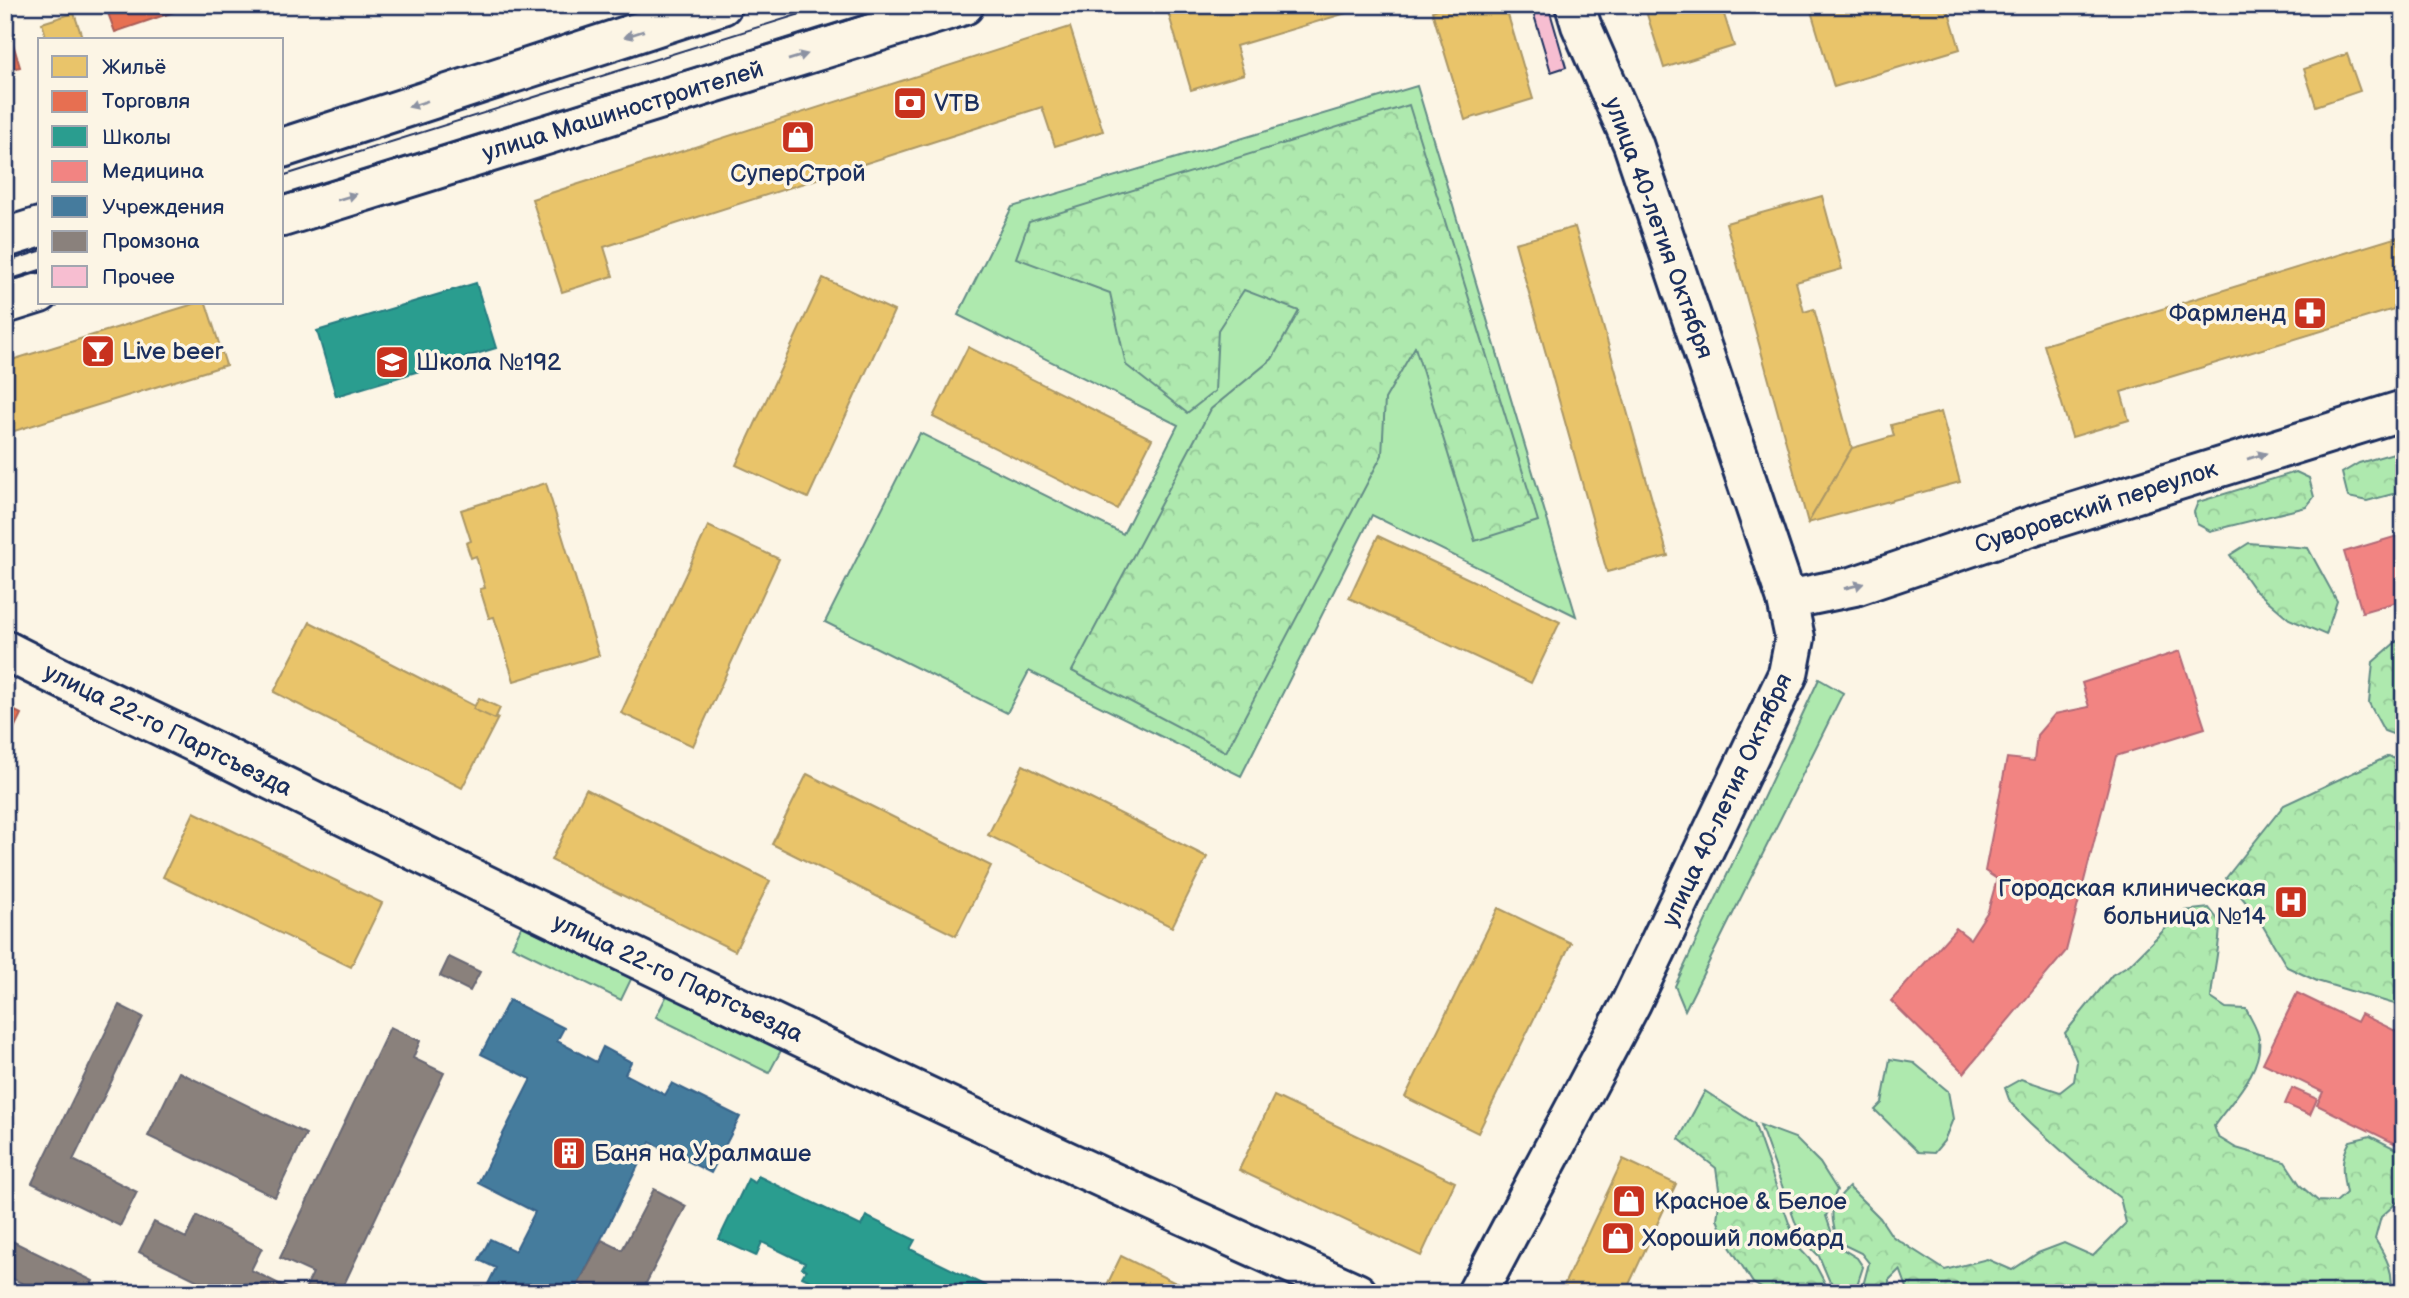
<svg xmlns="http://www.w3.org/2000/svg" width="2409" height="1298" viewBox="0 0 2409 1298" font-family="'Balsamiq Sans',sans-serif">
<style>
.grass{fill:#aee9ae;stroke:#648c86;stroke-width:2}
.forest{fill:url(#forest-crowns);stroke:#648c86;stroke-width:2}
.homes{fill:#e9c46a;stroke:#ab9766;stroke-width:2}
.shops{fill:#e76f51;stroke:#aa5c55;stroke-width:2}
.schools{fill:#2a9d8f;stroke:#267c80;stroke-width:2}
.health{fill:#f28482;stroke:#b26a77;stroke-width:2}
.public{fill:#457b9d;stroke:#38648a;stroke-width:2}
.industry{fill:#8a817c;stroke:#696873;stroke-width:2}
.building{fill:#f7bed1;stroke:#1b2f5e;stroke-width:2}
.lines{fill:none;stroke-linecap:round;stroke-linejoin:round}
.minor-casing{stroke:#1b2f5e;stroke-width:44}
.major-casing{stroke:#1b2f5e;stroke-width:44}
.minor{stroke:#fcf5e5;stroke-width:38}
.major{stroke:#fcf5e5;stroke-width:38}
.tram{stroke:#1b2f5e;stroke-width:2}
.oneway{fill:#8c92a2}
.labels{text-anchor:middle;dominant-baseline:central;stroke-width:7;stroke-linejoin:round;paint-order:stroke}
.poi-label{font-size:24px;fill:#1b2f5e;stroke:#fcf5e5;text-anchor:start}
.street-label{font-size:24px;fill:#1b2f5e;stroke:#fcf5e5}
</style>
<defs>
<pattern id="forest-crowns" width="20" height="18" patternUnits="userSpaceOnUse" patternTransform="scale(1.75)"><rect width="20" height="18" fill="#aee9ae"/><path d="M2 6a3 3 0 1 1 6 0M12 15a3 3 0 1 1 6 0" fill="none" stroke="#95c898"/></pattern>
</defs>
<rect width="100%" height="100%" fill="#fcf5e5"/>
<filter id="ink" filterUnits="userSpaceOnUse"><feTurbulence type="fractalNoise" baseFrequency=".0143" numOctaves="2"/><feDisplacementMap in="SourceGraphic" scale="14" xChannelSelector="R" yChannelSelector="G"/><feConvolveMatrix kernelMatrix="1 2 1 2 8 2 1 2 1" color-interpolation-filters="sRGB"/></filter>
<g filter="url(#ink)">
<!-- grass -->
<g class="grass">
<path d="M 1417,86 L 1576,616 L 1372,515 L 1241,776 L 1029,671 L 1007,713 L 825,622 L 920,433 L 1123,534 L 1178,425 L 958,315 L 1012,207 Z"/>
<path d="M 1819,679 L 1843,693 L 1685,1010 L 1675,986 Z"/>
<path d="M 527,915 L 636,969 L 621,1000 L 512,946 Z"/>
<path d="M 671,987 L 785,1043 L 769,1073 L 656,1017 Z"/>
<path d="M 1890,1059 L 1914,1063 L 1948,1091 L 1953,1119 L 1944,1141 L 1934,1153 L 1918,1152 L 1875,1110 L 1882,1103 Z"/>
<path d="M 1760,1125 L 1795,1138 L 1820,1163 L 1837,1190 L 1826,1216 L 1836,1245 L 1857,1258 L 1863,1267 L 1857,1285 L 1842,1291 L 1829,1280 L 1819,1256 L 1801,1238 Z"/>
</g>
<!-- forest -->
<g class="forest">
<path d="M 1409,105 L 1538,521 L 1475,541 L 1415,347 L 1385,399 L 1382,455 L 1226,752 L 1072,671 L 1211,409 L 1272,359 L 1299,311 L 1244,290 L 1218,330 L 1215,391 L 1187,413 L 1126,365 L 1110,293 L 1016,258 L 1029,222 Z"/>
<path d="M 2404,450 L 2404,491 L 2367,501 L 2348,497 L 2342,473 L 2359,463 Z"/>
<path d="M 2296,472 L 2309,478 L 2314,497 L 2306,507 L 2210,531 L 2197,524 L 2194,512 L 2198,502 Z"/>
<path d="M 2249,543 L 2308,548 L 2337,601 L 2326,635 L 2289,619 L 2253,588 L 2230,555 Z"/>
<path d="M 2404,635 L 2404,738 L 2384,731 L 2369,703 L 2373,662 Z"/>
<path d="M 2389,756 L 2404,765 L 2404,1007 L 2317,981 L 2287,967 L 2257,916 L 2226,878 L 2284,805 Z"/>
<path d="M 2209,908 L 2220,922 C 2220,948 2213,972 2211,998 L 2226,1008 L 2246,1009 C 2250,1018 2258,1029 2259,1039 C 2263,1071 2231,1101 2214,1126 L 2218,1137 L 2236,1148 L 2285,1162 L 2301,1186 L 2318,1201 L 2336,1202 L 2346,1193 C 2342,1173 2340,1159 2350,1141 L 2370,1136 L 2404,1153 L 2404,1196 L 2381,1217 L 2375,1239 C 2385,1255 2396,1274 2390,1293 L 1909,1293 L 1900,1269 L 1889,1280 L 1889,1293 L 1854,1293 L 1864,1282 L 1869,1263 L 1861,1253 L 1838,1242 C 1830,1216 1828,1206 1849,1187 L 1880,1218 L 1892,1236 L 1945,1270 L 1987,1259 L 2012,1270 L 2038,1253 L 2064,1243 L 2093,1256 L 2126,1223 L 2120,1198 L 2075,1163 L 2031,1123 L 2010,1102 L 2005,1088 L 2021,1079 L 2060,1092 L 2074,1081 L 2077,1062 L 2065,1033 L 2112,975 L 2130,964 L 2183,911 Z"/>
<path d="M 1705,1091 L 1754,1123 L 1797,1246 L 1816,1266 L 1827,1287 L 1836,1293 L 1770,1293 L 1753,1283 L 1725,1239 L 1717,1219 L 1720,1196 L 1716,1168 L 1679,1139 Z"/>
</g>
<!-- homes -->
<g class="homes">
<path d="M 1166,5 L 1373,5 L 1236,46 L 1244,74 L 1191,90 Z"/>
<path d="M 1442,5 L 1505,5 L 1533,99 L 1465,120 L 1432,11 L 1443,7 Z"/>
<path d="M 1644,5 L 1721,5 L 1734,46 L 1664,68 Z"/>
<path d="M 1830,5 L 1947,5 L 1960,49 L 1834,87 L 1811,11 Z"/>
<path d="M 74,13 L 83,40 L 47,40 L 42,23 Z"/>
<path d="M 1070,27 L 1103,131 L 1055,146 L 1042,107 L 604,247 L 613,276 L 562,292 L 532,199 Z"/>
<path d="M 2347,54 L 2360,91 L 2316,106 L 2304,69 Z"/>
<path d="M 1822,196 L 1842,269 L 1796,282 L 1804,312 L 1814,309 L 1852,448 L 1808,523 L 1726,223 Z"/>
<path d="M 1575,227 L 1668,556 L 1607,572 L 1515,243 Z"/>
<path d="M 2404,235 L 2404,306 L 2121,392 L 2129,420 L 2072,437 L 2044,345 Z"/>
<path d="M 823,278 L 894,311 L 808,498 L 736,465 Z"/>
<path d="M 197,303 L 206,303 L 226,365 L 5,434 L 5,362 Z"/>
<path d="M 968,347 L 1152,439 L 1117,509 L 933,417 Z"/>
<path d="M 1941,412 L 1960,482 L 1808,523 L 1852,448 L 1894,436 L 1891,425 Z"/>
<path d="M 546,483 L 599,655 L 514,681 L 494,617 L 489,618 L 480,589 L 485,588 L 476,556 L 471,558 L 466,543 L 471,541 L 461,510 Z"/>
<path d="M 708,526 L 779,559 L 693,746 L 621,713 Z"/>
<path d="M 1378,536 L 1560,622 L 1531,683 L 1349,598 Z"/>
<path d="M 310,622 L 498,718 L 462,788 L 274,692 Z"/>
<path d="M 479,698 L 500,708 L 495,719 L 473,709 Z"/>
<path d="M 1023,765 L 1207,857 L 1172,927 L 988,835 Z"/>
<path d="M 807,774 L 991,866 L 956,936 L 772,844 Z"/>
<path d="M 586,789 L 770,881 L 735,951 L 551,860 Z"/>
<path d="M 194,812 L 382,903 L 351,967 L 163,877 Z"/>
<path d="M 1498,908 L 1571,943 L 1478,1133 L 1405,1097 Z"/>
<path d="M 1274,1096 L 1455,1182 L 1421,1256 L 1239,1170 Z"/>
<path d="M 1623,1159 L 1676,1184 L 1659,1220 L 1625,1293 L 1560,1293 Z"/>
<path d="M 1121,1256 L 1196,1293 L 1103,1293 Z"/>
</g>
<!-- shops -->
<g class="shops">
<path d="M 105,5 L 194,5 L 115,32 Z"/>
<path d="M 5,17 L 20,67 L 5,71 Z"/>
<path d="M 5,706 L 21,714 L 5,747 Z"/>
</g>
<!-- schools -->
<g class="schools">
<path d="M 476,283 L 496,348 L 336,396 L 317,331 Z"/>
<path d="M 758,1176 L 861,1226 L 866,1216 L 915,1240 L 910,1249 L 1000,1293 L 828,1293 L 830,1290 L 802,1277 L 806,1270 L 802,1268 L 805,1263 L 762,1242 L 756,1256 L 719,1239 L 748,1179 L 755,1183 Z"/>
</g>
<!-- health -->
<g class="health">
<path d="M 2404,534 L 2404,600 L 2362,612 L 2344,552 Z"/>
<path d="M 2180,651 L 2205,728 L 2116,756 L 2066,951 L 1964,1073 L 1891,1001 L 1956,928 L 1970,939 L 1988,911 L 1997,879 L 1985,871 L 2007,758 L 2034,761 L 2037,735 L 2055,714 L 2089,707 L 2082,683 Z"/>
<path d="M 2297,993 L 2357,1022 L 2361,1014 L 2404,1035 L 2404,1148 L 2317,1105 L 2323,1092 L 2263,1063 Z"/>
<path d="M 2292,1088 L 2317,1099 L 2310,1115 L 2285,1104 Z"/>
</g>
<!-- public -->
<path class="public" d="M 509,1000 L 564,1028 L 557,1041 L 596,1062 L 603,1047 L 631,1062 L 625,1074 L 665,1095 L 672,1083 L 740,1117 L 711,1173 L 650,1142 L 574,1293 L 500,1293 L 487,1286 L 496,1268 L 479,1260 L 490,1239 L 515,1251 L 535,1212 L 478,1183 L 531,1079 L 481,1054 Z"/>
<!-- industry -->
<g class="industry">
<path d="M 449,957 L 480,972 L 470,991 L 440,976 Z"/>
<path d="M 119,1005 L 143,1017 L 73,1160 L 137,1192 L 120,1226 L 32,1183 Z"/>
<path d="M 390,1027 L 420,1041 L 413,1058 L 444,1073 L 340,1293 L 303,1293 L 313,1273 L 280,1258 Z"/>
<path d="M 179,1072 L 306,1134 L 275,1197 L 148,1136 Z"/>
<path d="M 654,1189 L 686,1206 L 641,1293 L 597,1293 L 579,1283 L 602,1240 L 622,1250 Z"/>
<path d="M 197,1216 L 262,1248 L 251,1270 L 297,1293 L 223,1293 L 139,1252 L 154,1222 L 186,1238 Z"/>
<path d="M 6,1238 L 93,1281 L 87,1293 L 42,1293 L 5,1275 Z"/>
</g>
<!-- building -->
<path class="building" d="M 1531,5 L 1548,5 L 1566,67 L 1551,72 Z"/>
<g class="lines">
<!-- minor casing -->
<g class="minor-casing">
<g id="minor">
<path d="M 1787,600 L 1855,586 L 2040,523 L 2404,410"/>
<path d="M 5,650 C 86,692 168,728 249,769 C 615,950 984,1127 1357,1293"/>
</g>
</g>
<!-- major casing -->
<g class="major-casing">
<g id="major">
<path d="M 282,148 L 722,5"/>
<path d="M 282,217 L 964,5"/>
<path d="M 5,238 L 40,227"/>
<path d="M 5,304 L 40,293"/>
<path d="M 1477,1293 L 1631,1003 L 1788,674 L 1795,638 L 1787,600 L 1633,144 L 1581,25 L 1575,5"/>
</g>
</g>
<!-- minor -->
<use href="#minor" class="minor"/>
<!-- major -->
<use href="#major" class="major"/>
<!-- tram -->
<g class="tram">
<path d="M 282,176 L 829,5"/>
<path d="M 282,196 L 896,5"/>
<path d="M 5,262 L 40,251"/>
<path d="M 5,281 L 40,270"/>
</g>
</g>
<!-- one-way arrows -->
<defs><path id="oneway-solid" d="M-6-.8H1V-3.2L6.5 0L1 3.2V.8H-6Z" transform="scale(1.75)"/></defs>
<g class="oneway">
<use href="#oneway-solid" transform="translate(634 34) rotate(162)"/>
<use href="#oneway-solid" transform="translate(798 57) rotate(-17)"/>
<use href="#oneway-solid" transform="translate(418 104) rotate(162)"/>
<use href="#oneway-solid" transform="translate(347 197) rotate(-17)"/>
<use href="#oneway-solid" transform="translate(2257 456) rotate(-17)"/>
<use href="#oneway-solid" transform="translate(1854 586) rotate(-15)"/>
</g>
</g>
<!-- icons -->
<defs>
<g id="bank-square" transform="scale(1.75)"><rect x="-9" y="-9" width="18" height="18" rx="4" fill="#c8321e" stroke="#fcf5e5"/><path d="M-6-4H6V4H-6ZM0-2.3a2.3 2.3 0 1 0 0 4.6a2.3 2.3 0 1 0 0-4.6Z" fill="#fff"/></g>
<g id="shop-square" transform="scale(1.75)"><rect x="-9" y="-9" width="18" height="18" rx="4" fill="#c8321e" stroke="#fcf5e5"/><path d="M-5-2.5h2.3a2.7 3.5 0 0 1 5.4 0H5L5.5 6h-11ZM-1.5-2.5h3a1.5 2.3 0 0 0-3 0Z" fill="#fff"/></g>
<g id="pharmacy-square" transform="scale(1.75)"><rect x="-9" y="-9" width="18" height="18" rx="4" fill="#c8321e" stroke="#fcf5e5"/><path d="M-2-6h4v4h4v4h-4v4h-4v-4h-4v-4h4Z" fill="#fff"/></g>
<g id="bar-square" transform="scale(1.75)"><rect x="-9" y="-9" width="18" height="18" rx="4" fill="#c8321e" stroke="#fcf5e5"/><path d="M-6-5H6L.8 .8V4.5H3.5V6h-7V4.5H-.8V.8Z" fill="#fff"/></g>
<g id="school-square" transform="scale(1.75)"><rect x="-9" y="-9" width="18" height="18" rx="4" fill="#c8321e" stroke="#fcf5e5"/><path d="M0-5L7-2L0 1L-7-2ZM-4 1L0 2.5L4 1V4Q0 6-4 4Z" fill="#fff"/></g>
<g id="hospital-square" transform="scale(1.75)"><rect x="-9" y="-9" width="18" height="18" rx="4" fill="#c8321e" stroke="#fcf5e5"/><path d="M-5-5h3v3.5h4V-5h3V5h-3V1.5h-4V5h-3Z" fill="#fff"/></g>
<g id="building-square" transform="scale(1.75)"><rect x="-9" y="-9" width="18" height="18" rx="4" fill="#c8321e" stroke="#fcf5e5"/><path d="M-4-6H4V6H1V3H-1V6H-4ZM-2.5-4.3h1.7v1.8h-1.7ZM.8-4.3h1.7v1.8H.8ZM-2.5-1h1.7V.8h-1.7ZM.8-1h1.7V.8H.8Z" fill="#fff"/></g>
</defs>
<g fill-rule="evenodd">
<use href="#bank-square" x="910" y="103"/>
<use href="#shop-square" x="798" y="137"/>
<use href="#pharmacy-square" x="2310" y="313"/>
<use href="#bar-square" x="98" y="351"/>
<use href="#school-square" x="392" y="362"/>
<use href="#hospital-square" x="2291" y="902"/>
<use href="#building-square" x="569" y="1153"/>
<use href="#shop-square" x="1629" y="1201"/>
<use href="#shop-square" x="1618" y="1238"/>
</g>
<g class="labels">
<!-- poi labels -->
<g class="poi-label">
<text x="934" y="103">VTB</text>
<text x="798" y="173" text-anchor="middle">СуперСтрой</text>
<text x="2286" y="313" text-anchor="end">Фармленд</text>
<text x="122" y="351">Live beer</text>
<text x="416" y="362">Школа №192</text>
<text x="2266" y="888" text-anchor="end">Городская клиническая<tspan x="2266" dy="28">больница №14</tspan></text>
<text x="594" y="1153">Баня на Уралмаше</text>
<text x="1654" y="1201">Красное &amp; Белое</text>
<text x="1642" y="1238">Хороший ломбард</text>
</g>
<!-- street labels -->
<g class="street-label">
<text transform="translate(623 111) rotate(-17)">улица Машиностроителей</text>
<text transform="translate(1659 228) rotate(70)">улица 40-летия Октября</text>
<text transform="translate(2096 507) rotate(-18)">Суворовский переулок</text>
<text transform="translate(168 730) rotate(26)">улица 22-го Партсъезда</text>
<text transform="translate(1727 800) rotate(-65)">улица 40-летия Октября</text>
<text transform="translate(678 978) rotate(25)">улица 22-го Партсъезда</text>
</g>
</g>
<!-- margin -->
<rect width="2409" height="1298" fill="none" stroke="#fcf5e5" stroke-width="28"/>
<rect x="14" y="14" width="2381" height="1270" fill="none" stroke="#1b2f5e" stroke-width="2.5" filter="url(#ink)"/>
<!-- legend -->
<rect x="38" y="38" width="245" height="266" fill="#fcf5e5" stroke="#a2a6af" stroke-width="2"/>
<rect x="52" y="56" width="35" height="21" fill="#e9c46a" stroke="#a2a6af" stroke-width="2"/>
<text x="102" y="74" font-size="21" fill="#1b2f5e">Жильё</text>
<rect x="52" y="91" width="35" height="21" fill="#e76f51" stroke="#a2a6af" stroke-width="2"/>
<text x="102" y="108" font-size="21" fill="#1b2f5e">Торговля</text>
<rect x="52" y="126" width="35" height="21" fill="#2a9d8f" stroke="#a2a6af" stroke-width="2"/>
<text x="102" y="144" font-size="21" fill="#1b2f5e">Школы</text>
<rect x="52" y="161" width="35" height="21" fill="#f28482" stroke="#a2a6af" stroke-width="2"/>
<text x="102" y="178" font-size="21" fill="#1b2f5e">Медицина</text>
<rect x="52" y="196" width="35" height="21" fill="#457b9d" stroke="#a2a6af" stroke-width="2"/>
<text x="102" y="214" font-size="21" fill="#1b2f5e">Учреждения</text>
<rect x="52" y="231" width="35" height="21" fill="#8a817c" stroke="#a2a6af" stroke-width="2"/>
<text x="102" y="248" font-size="21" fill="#1b2f5e">Промзона</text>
<rect x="52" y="266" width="35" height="21" fill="#f7bed1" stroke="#a2a6af" stroke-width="2"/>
<text x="102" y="284" font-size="21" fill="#1b2f5e">Прочее</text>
</svg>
